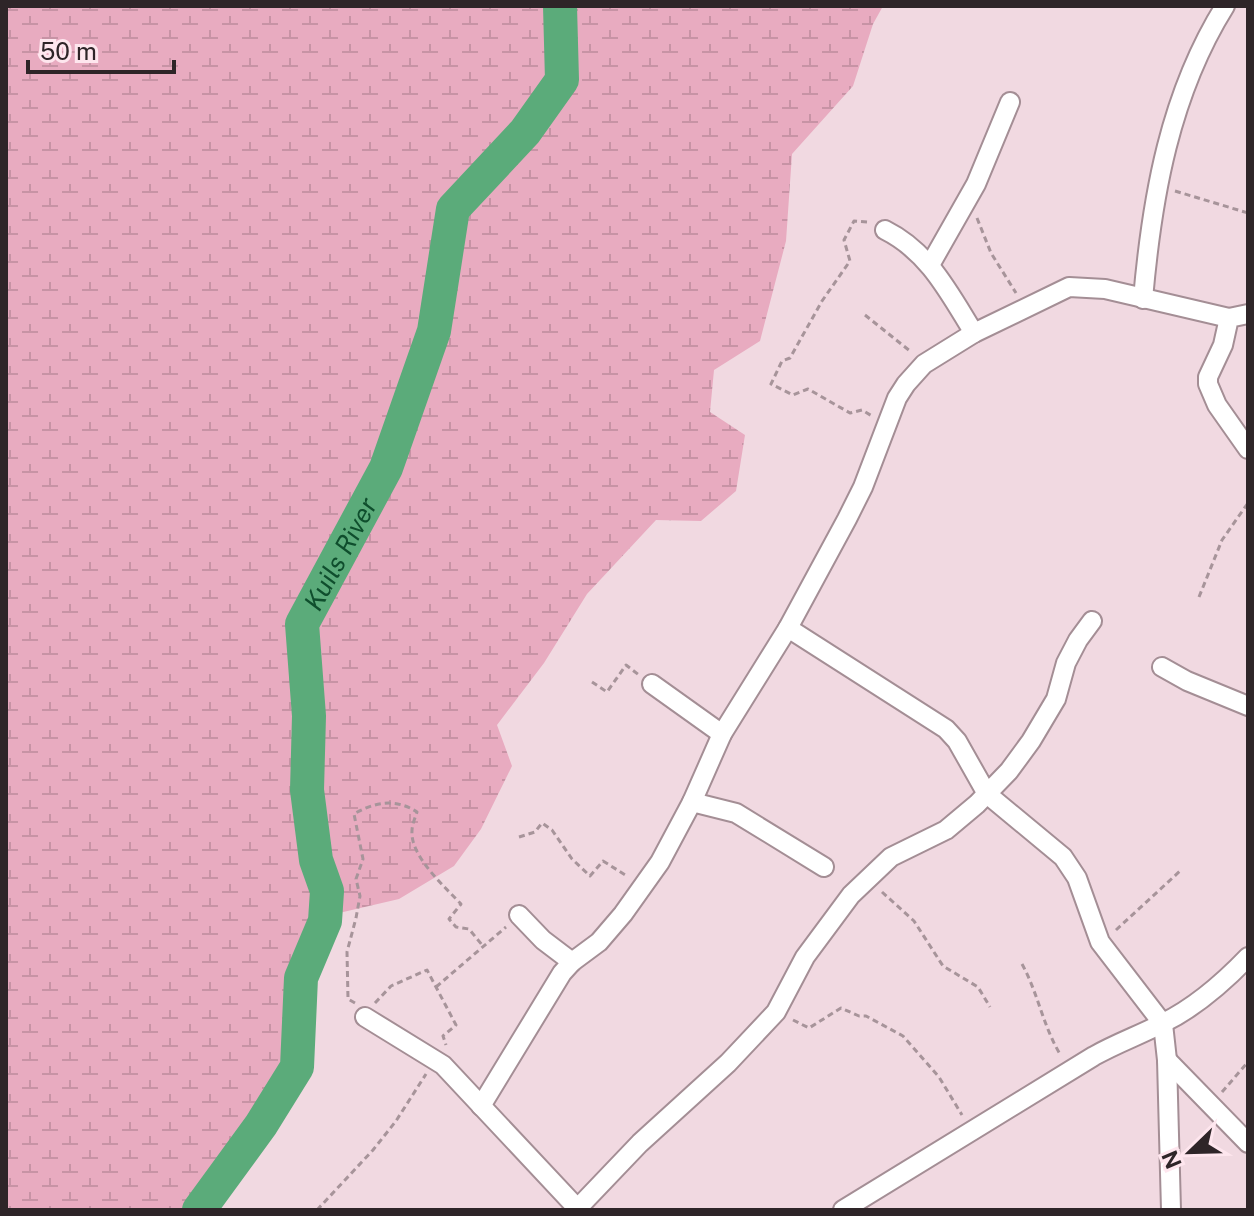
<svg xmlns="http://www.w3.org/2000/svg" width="1254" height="1216" viewBox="0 0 1254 1216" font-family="'Public Sans',sans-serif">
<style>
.wetland{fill:url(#wetland-marsh)}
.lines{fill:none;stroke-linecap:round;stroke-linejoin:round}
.river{stroke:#5bab7a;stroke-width:34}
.street-casing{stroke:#a48e95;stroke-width:22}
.path{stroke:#a7949a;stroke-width:3;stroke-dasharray:6 4;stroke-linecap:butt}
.street{stroke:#fff;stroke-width:18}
.labels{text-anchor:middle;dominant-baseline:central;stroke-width:8;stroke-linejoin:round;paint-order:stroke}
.water-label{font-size:26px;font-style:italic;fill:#0f4e2d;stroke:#fee6ee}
</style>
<defs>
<pattern id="wetland-marsh" width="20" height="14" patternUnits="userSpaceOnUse" patternTransform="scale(2)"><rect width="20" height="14" fill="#e8abc0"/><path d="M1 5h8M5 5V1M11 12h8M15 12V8" fill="none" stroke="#c793a5"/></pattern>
</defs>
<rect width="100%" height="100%" fill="#f1d9e1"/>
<!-- wetland -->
<path class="wetland" d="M 6,6 L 883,6 L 873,24 L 853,86 L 792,154 L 786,241 L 760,341 L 714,370 L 710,412 L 745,435 L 736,491 L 701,521 L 656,520 L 587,594 L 544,663 L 497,725 L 512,766 L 481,829 L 454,866 L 399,899 L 339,913 L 310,981 L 307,1036 L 312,1072 L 258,1155 L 213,1210 L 6,1210 Z"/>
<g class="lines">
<!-- river -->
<path class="river" id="s1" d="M 199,1210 L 261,1125 L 297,1067 L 301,978 L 325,921 L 327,891 L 316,860 L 307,790 L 309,716 L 302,624 L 386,468 L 434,331 L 453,209 L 525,132 L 562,80 L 560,6"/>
<!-- street casing -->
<g class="street-casing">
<g id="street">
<path d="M 885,230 C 929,252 949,293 974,333"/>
<path d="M 930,265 L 976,184 L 1010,102"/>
<path d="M 1143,299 C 1152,196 1170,94 1225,6"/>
<path d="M 1248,314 L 1229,318 L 1223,345 L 1208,377 L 1208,384 L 1217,405 L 1248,449"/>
<path d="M 788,628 L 946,729 L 957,741 L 987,794 L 1063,857 L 1077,878 L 1100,942 L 1163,1024 L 1167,1060 L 1171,1210"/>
<path d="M 1162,667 L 1187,681 L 1248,706"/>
<path d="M 652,684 L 722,734"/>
<path d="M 692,802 L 736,813 L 824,867"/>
<path d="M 519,915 L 543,940 L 572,962"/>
<path d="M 365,1017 L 443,1065 L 577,1208"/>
<path d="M 1167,1060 L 1248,1143"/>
<path d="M 481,1106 L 562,973 L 572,962 L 599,942 L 623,914 L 660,862 L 692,802 L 722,734 L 788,628 L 847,519 L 863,487 L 897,398 L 906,384 L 924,364 L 974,333 L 1069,287 L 1105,289 L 1229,318"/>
<path d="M 576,1210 L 640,1143 L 728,1063 L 776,1012 L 805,957 L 851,895 L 891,857 L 946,830 L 977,804 L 1009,771 L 1031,741 L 1056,699 L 1066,663 L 1078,640 L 1092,621"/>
<path d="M 843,1210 L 1094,1056 C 1117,1043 1140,1035 1163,1023 C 1196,1007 1223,983 1248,957"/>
</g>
</g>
<!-- path -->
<g class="path">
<path d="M 1175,191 L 1248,213"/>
<path d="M 977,218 L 991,253 L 1016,293"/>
<path d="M 867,222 L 854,221 L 844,240 L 850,261 L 822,301 L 790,358 L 782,361 L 771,384 L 793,395 L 808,389 L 850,413 L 862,410 L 872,416"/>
<path d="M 865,315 L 910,351"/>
<path d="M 1199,597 L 1222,540 L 1248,503"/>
<path d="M 592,682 L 607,692 L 626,665 L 639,675"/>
<path d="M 519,837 L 535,832 L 542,823 L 552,830 L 572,859 L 590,876 L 603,861 L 627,876"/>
<path d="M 882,892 L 914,921 L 943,966 L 978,987 L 990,1007"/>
<path d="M 1116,930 L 1180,871"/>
<path d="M 1022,964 C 1038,993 1043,1026 1060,1054"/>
<path d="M 436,987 L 506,927"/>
<path d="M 355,1003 L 348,999 L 347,952 L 356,918 L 360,896 L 356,879 L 363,859 L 354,814 C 374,802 396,798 417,812 C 415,818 412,825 412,831 C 410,856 445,887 461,904 L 449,919 L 456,927 L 469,929 L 483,946"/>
<path d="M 375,1003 L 391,986 L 427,970 L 456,1025 L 443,1036 L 446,1045"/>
<path d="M 793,1020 L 809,1028 L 841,1008 L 859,1016 L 866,1016 L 903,1036 L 939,1077 L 962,1115"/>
<path d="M 1222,1092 L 1248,1062"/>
<path d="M 317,1210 L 373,1150 L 396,1121 L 426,1074"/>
</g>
<!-- street -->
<use href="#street" class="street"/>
</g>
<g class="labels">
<!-- water labels -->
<g class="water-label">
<text stroke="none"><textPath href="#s1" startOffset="704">Kuils River</textPath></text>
</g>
</g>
<!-- border -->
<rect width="1254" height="1216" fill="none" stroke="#2e2528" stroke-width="16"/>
<!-- north arrow -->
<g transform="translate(1190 1152) rotate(247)" stroke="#fee6ee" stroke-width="6" paint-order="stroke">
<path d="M0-6L14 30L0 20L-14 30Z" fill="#2e2528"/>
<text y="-12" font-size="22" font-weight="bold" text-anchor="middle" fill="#2e2528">N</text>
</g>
<!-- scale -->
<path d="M28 60v12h146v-12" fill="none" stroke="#2e2528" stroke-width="4"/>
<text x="40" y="60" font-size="24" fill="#2e2528" stroke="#fee6ee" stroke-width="6" paint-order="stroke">50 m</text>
</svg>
